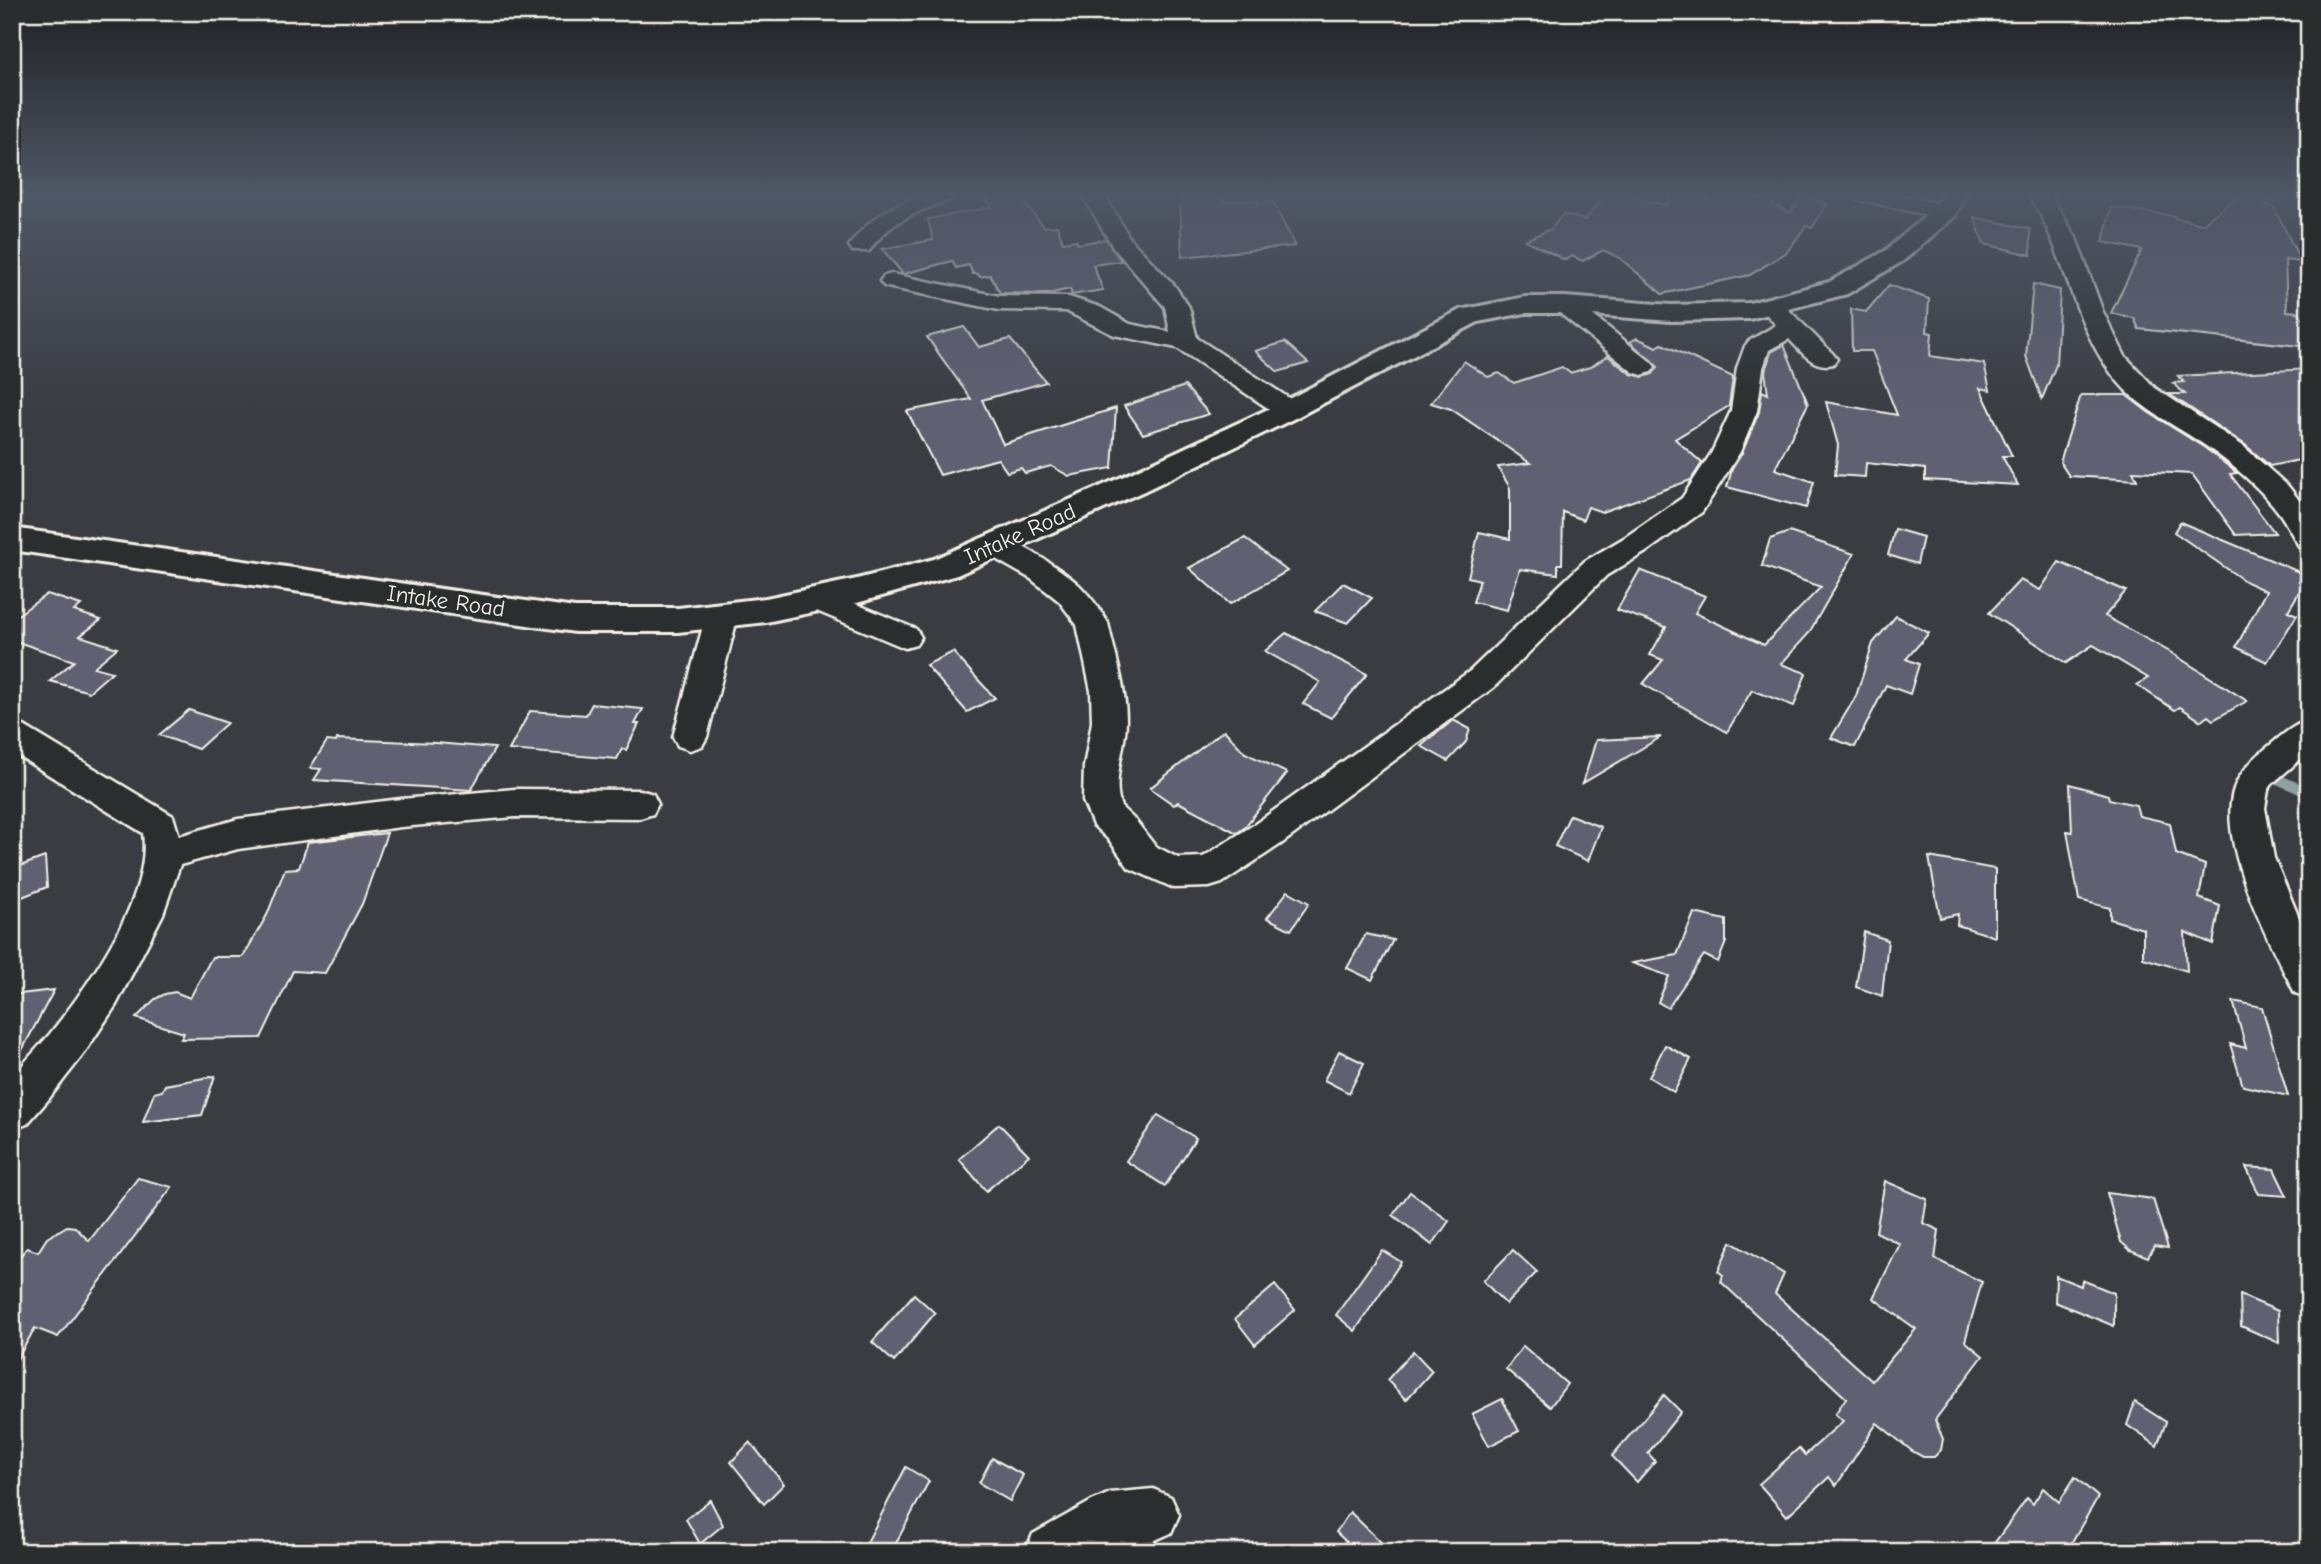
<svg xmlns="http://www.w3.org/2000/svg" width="2321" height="1564" viewBox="0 0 2321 1564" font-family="'Comic Neue',sans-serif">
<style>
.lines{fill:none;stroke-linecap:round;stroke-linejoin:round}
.stream{stroke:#909fa1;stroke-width:10}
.building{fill:#606072;stroke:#f4f1e8;stroke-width:2}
.minor-casing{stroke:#f4f1e8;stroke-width:5}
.tertiary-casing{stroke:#f4f1e8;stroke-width:6}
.minor{fill:#2a2d2e;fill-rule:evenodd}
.tertiary{fill:#2a2d2e;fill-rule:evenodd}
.labels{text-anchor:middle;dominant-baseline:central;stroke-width:7;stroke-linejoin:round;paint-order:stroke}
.street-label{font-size:23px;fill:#f4f1e8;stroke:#2a2d2e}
</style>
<rect width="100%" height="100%" fill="#3a3c42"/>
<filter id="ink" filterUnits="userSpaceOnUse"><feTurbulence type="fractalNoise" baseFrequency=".0143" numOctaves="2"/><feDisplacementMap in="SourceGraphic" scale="14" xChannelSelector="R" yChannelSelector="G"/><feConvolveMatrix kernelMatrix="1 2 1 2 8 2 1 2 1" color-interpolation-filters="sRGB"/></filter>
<g filter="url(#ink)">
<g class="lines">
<!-- stream -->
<path class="stream" d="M 2273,777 L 2309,793"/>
</g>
<!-- building -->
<g class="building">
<path d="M 983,194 L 1017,194 L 1044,227 L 1057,226 L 1063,242 L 1076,240 L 1078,244 L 1106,239 L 1121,261 L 1093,265 L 1103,290 L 1072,295 L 1070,289 L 1048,294 L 1000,293 L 990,275 L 980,277 L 978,274 L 973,274 L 969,265 L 956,268 L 952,261 L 903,274 L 882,249 L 933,240 L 928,219 L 992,207 Z"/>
<path d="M 1180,194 L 1219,194 L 1221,201 L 1257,200 L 1259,204 L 1273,202 L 1295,246 L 1182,257 Z"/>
<path d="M 1606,194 L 1621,194 L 1665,205 L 1673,194 L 1706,200 L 1709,194 L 1733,194 L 1766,200 L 1790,213 L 1801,197 L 1827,204 L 1812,228 L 1806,226 L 1787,252 L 1750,275 L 1662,294 L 1620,258 L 1603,250 L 1583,261 L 1572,256 L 1565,260 L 1525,240 L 1551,229 L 1563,214 L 1585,220 Z"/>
<path d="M 2241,194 L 2279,194 L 2266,205 L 2274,207 L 2301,262 L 2285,260 L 2287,311 L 2298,312 L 2309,327 L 2309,347 L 2139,329 L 2134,318 L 2111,313 L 2142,250 L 2103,242 L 2111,207 L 2174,216 L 2175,218 L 2202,224 Z"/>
<path d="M 1974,217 L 2030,229 L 2031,255 L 1984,244 Z"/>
<path d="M 2033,284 L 2060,290 L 2056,365 L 2042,399 L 2026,356 Z"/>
<path d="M 1889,285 L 1929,299 L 1927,332 L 1932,333 L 1930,356 L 1984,364 L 1990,390 L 1980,388 L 2012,456 L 2002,456 L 2018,485 L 1925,480 L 1925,469 L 1866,463 L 1865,477 L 1835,475 L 1838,445 L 1826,402 L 1897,415 L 1872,351 L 1852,351 L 1851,309 L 1866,312 Z"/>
<path d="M 964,327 L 979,347 L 1010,339 L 1046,382 L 982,400 L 1003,444 L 1116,408 L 1112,468 L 1069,476 L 1051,466 L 1025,473 L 1021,468 L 1007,472 L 998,459 L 940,475 L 907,411 L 971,399 L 927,337 Z"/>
<path d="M 1637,338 L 1657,347 L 1662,344 L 1733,377 L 1729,406 L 1675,439 L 1702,463 L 1691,480 L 1602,512 L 1588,507 L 1583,520 L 1563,512 L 1562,564 L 1558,564 L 1558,574 L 1520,569 L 1507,610 L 1473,602 L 1480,580 L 1468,577 L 1479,532 L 1510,539 L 1510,488 L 1498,467 L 1530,463 L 1451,409 L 1431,403 L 1464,361 L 1488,377 L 1499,373 L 1514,383 L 1562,367 L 1570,373 L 1590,367 L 1608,356 L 1631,374 L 1643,377 L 1653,374 L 1658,367 L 1630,342 Z"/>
<path d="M 1285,342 L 1308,363 L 1278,372 L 1255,351 Z"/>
<path d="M 1784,345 L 1808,404 L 1775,469 L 1814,482 L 1806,508 L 1727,487 L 1732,469 L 1742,453 L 1759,412 L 1762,391 L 1768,394 L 1765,372 L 1771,352 Z"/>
<path d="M 2309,369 L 2309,458 L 2270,466 L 2244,444 L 2169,394 L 2185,394 L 2173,383 L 2184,382 L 2178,376 Z"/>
<path d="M 1185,386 L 1209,414 L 1143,434 L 1124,406 Z"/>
<path d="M 2081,395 L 2126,395 L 2148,412 L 2205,448 L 2237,473 L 2230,474 L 2275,533 L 2236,535 L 2192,474 L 2133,471 L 2137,480 L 2069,476 L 2060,462 Z"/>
<path d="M 2180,522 L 2304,574 L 2299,582 L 2304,584 L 2288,611 L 2297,615 L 2267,662 L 2236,647 L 2266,591 L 2246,582 L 2174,532 Z"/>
<path d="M 1895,529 L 1923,537 L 1917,564 L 1888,555 Z"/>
<path d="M 1789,532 L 1854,554 L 1809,633 L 1781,664 L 1806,673 L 1794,706 L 1752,690 L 1727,732 L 1643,684 L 1663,660 L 1650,655 L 1666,627 L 1617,610 L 1640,570 L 1705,596 L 1695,613 L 1764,645 L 1821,587 L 1762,566 L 1770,539 Z"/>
<path d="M 1245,538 L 1287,571 L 1230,604 L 1189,568 Z"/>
<path d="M 2059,562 L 2126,591 L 2105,616 L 2170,652 L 2247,701 L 2213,720 L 2208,716 L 2201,721 L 2180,707 L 2175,710 L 2137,685 L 2148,678 L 2093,645 L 2066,663 L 1989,613 L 2020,580 L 2040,590 Z"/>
<path d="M 1343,583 L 1372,598 L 1348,623 L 1315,611 Z"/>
<path d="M 47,594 L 81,605 L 74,611 L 101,620 L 80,636 L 117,648 L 94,667 L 112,672 L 89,692 L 50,681 L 74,661 L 12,640 L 12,619 Z"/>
<path d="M 1896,616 L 1929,633 L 1906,659 L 1919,664 L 1910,694 L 1886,685 L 1855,747 L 1831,738 L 1856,696 L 1873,643 Z"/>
<path d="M 1286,633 L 1367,674 L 1331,718 L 1303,704 L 1320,682 L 1265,651 Z"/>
<path d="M 953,652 L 982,684 L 995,698 L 967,712 L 926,665 Z"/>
<path d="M 592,704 L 643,709 L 635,724 L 639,724 L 626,750 L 622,749 L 617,759 L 509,750 L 530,711 L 586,715 Z"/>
<path d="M 189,710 L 227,723 L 198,749 L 159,735 Z"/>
<path d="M 1453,720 L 1470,729 L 1466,742 L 1448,761 L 1421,746 Z"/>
<path d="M 1224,730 L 1245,753 L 1287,773 L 1244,828 L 1237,833 L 1178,802 L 1174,805 L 1150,788 Z"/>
<path d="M 1661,737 L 1583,783 L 1596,740 Z"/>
<path d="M 337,739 L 436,743 L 495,748 L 471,790 L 314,780 L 321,769 L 310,768 L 327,741 L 336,742 Z"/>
<path d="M 2070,784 L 2108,795 L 2109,799 L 2136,805 L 2139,816 L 2170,823 L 2176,854 L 2205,865 L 2199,898 L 2220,906 L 2213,944 L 2185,932 L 2187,971 L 2143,958 L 2143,929 L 2110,919 L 2110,908 L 2079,900 L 2067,831 L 2072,832 Z"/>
<path d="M 1570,815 L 1601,827 L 1588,861 L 1555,846 Z"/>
<path d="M 387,833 L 362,904 L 325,973 L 293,971 L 261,1038 L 181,1039 L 184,1033 L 136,1018 L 155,999 L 165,994 L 175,992 L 190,998 L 212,957 L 243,957 L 267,915 L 285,869 L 299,868 L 308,842 Z"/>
<path d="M 45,857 L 47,887 L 12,901 L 12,869 Z"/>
<path d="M 1929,857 L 1995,869 L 1995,937 L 1957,925 L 1958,914 L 1940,918 Z"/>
<path d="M 1288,891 L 1309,903 L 1291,930 L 1267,918 Z"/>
<path d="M 1694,913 L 1726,920 L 1726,942 L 1718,962 L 1704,955 L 1668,1008 L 1658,1002 L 1669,976 L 1632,963 L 1677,955 Z"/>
<path d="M 1864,932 L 1888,940 L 1882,996 L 1856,987 Z"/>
<path d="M 1366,934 L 1393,940 L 1372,980 L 1347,968 Z"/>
<path d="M 54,990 L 12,1069 L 12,995 Z"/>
<path d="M 2233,1001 L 2262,1007 L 2288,1096 L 2243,1086 L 2230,1044 L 2246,1048 Z"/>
<path d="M 1665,1045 L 1691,1059 L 1674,1092 L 1649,1077 Z"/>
<path d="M 1339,1051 L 1364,1063 L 1349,1093 L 1324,1080 Z"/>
<path d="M 215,1076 L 202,1115 L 143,1122 L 154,1093 L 162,1091 L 165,1085 Z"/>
<path d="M 1158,1115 L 1196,1138 L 1165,1186 L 1126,1161 Z"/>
<path d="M 999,1124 L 1029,1155 L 986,1191 L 959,1159 Z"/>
<path d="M 2246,1167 L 2274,1169 L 2287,1196 L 2259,1194 Z"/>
<path d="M 138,1178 L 172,1187 L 58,1337 L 35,1328 L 12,1368 L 12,1265 L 27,1248 L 38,1252 L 47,1238 L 67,1226 L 75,1227 L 89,1241 Z"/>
<path d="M 1885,1181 L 1927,1199 L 1923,1223 L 1939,1230 L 1935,1259 L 1982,1282 L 1965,1341 L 1983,1356 L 1935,1420 L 1943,1439 L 1941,1450 L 1934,1457 L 1923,1457 L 1912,1451 L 1877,1423 L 1836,1486 L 1829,1477 L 1787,1516 L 1759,1484 L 1799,1448 L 1805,1455 L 1843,1421 L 1835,1414 L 1846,1398 L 1721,1282 L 1723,1275 L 1718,1271 L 1731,1242 L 1784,1274 L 1775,1294 L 1872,1381 L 1916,1329 L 1873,1298 L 1900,1244 L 1876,1232 Z"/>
<path d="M 1410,1192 L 1449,1221 L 1432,1245 L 1393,1215 Z"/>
<path d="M 2107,1193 L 2153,1199 L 2168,1248 L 2154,1246 L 2148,1257 L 2130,1250 L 2121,1242 Z"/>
<path d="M 1382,1250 L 1401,1262 L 1355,1331 L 1336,1315 Z"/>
<path d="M 1513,1250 L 1537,1272 L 1506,1304 L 1483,1281 Z"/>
<path d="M 2056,1276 L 2081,1286 L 2082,1280 L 2114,1293 L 2114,1326 L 2055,1302 Z"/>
<path d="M 1275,1285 L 1295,1310 L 1255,1345 L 1235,1319 Z"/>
<path d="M 914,1294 L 935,1313 L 894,1362 L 872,1342 Z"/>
<path d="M 2240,1295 L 2278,1311 L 2279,1343 L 2241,1326 Z"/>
<path d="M 1523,1346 L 1567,1384 L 1550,1407 L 1506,1369 Z"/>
<path d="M 1413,1351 L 1432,1371 L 1406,1400 L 1387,1380 Z"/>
<path d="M 1664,1395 L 1681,1412 L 1648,1453 L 1655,1461 L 1637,1482 L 1612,1456 Z"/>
<path d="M 1502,1399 L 1519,1431 L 1489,1446 L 1472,1414 Z"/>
<path d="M 2135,1402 L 2166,1422 L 2157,1446 L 2127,1425 Z"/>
<path d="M 750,1442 L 784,1484 L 764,1504 L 731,1462 Z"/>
<path d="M 992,1458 L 1023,1475 L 1010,1501 L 979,1483 Z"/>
<path d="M 906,1467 L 929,1481 L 891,1552 L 862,1552 Z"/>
<path d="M 2075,1477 L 2098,1497 L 2066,1552 L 1988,1552 L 2027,1498 L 2033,1504 L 2043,1488 L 2059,1502 Z"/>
<path d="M 710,1500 L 723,1525 L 700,1544 L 686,1519 Z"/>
<path d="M 1350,1512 L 1391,1552 L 1357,1552 L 1336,1532 Z"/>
</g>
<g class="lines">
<!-- minor casing -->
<g class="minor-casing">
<g id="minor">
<path d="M 924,194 L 954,194 L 951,199 C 919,211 889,221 869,251 L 853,251 L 849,246 C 868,218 892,206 924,194 Z"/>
<path d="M 1082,194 L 1104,194 L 1130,239 L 1174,285 L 1189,307 L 1197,338 L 1298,404 L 1302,410 L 1298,416 L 1289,418 L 1280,416 L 1177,348 L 1114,335 L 1066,311 L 999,310 L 892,288 L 884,286 L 880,281 L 884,276 L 892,274 L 999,296 L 1069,297 L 1100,307 L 1130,324 L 1170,332 L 1165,307 L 1113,247 Z"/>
<path d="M 1853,194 L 1894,194 L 1953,207 L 1956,212 L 1953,217 L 1945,219 L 1856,199 Z"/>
<path d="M 2028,194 L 2050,194 L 2076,238 L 2103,312 L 2125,356 L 2155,388 L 2243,446 L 2288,486 L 2309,513 L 2309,549 L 2299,546 C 2292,535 2287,524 2280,514 C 2260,487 2233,465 2206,446 C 2177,426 2142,410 2120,384 C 2072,330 2068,253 2028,194 Z"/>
<path d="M 1565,298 L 1574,300 L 1651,362 L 1655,367 L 1651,372 L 1642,375 L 1633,372 L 1556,310 L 1553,305 L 1556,300 Z"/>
<path d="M 1772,300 L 1781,302 L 1833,354 L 1837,359 L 1833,364 C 1813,369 1802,352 1789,339 L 1769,350 L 1763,368 L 1757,411 L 1740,452 L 1702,512 L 1646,552 L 1607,575 L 1494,687 L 1281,844 L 1222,883 L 1209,887 L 1174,888 L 1129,868 L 1110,841 L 1093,825 L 1083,801 L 1084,767 L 1092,722 L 1091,691 L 1077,625 L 1059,601 L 1031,579 L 985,553 L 981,546 L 985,539 C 989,538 993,536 996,536 C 1012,536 1070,575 1081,587 C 1091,597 1101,611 1108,623 C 1115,655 1126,687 1126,720 C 1126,749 1111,779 1121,807 L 1136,821 L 1155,846 L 1178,858 L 1203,857 L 1255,824 L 1470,671 L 1585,561 L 1624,538 L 1682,498 L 1712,452 L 1731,411 L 1737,368 L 1745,346 L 1749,341 L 1776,325 L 1760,307 L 1763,302 Z"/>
<path d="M 818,588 L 916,629 L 921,637 L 916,645 L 905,648 L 807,607 L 803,599 L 807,591 Z"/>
<path d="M 722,604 L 733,607 L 738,615 L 707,737 L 702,746 L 690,750 L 678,746 L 673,737 L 706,615 L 711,607 Z"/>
<path d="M 2309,720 L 2309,752 L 2273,783 L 2268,790 L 2265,808 L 2274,858 L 2309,942 L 2309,998 L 2295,993 C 2270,944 2218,847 2233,792 C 2238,773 2254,758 2269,746 C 2281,736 2293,725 2309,720 Z"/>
<path d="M 12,722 L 24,726 L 173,816 L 179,836 L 238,819 L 401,799 L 515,789 L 640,790 L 653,794 L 658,804 L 653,814 L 640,818 L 515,817 L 401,827 L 238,849 L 180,865 L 163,914 L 116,1005 L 83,1055 L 47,1101 L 27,1124 L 12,1130 C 12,1115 9,1095 12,1081 C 15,1071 41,1045 49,1035 C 88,986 152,898 143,833 L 12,752 Z"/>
<path d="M 1153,1489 L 1171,1497 L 1179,1515 L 1171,1533 L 1153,1541 L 1116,1544 L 1102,1552 L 1025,1552 L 1033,1534 L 1092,1501 L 1110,1493 Z"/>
</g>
</g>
<!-- tertiary casing -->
<g class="tertiary-casing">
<path id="tertiary" d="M 1944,194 L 1968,194 L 1954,217 L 1903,261 L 1847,294 L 1749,319 L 1671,321 L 1565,313 L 1525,313 L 1478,322 L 1299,416 L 1144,491 L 957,575 L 857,603 L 766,622 L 678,632 L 575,632 L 12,550 L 12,528 L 575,608 L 678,608 L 766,598 L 857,579 L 934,559 L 1122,477 L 1279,404 L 1460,310 L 1525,297 L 1565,297 L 1671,305 L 1749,303 L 1829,282 L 1885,251 L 1936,207 Z"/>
</g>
<!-- minor -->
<use href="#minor" class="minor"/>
<!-- tertiary -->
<use href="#tertiary" class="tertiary"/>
</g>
</g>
<!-- sky -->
<linearGradient id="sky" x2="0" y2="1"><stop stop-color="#202124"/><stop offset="0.47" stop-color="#4f5665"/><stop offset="1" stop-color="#4f5665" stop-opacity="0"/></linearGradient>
<rect width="2321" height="413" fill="url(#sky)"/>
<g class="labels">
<!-- street labels -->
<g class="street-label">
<text transform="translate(1020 534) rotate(-24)">Intake Road</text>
<text transform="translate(446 601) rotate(8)">Intake Road</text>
</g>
</g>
<!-- margin -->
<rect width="2321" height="1564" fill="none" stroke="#2a2d2e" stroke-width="42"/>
<rect x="21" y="21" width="2279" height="1522" fill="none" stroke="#f4f1e8" stroke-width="2.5" filter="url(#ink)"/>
</svg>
